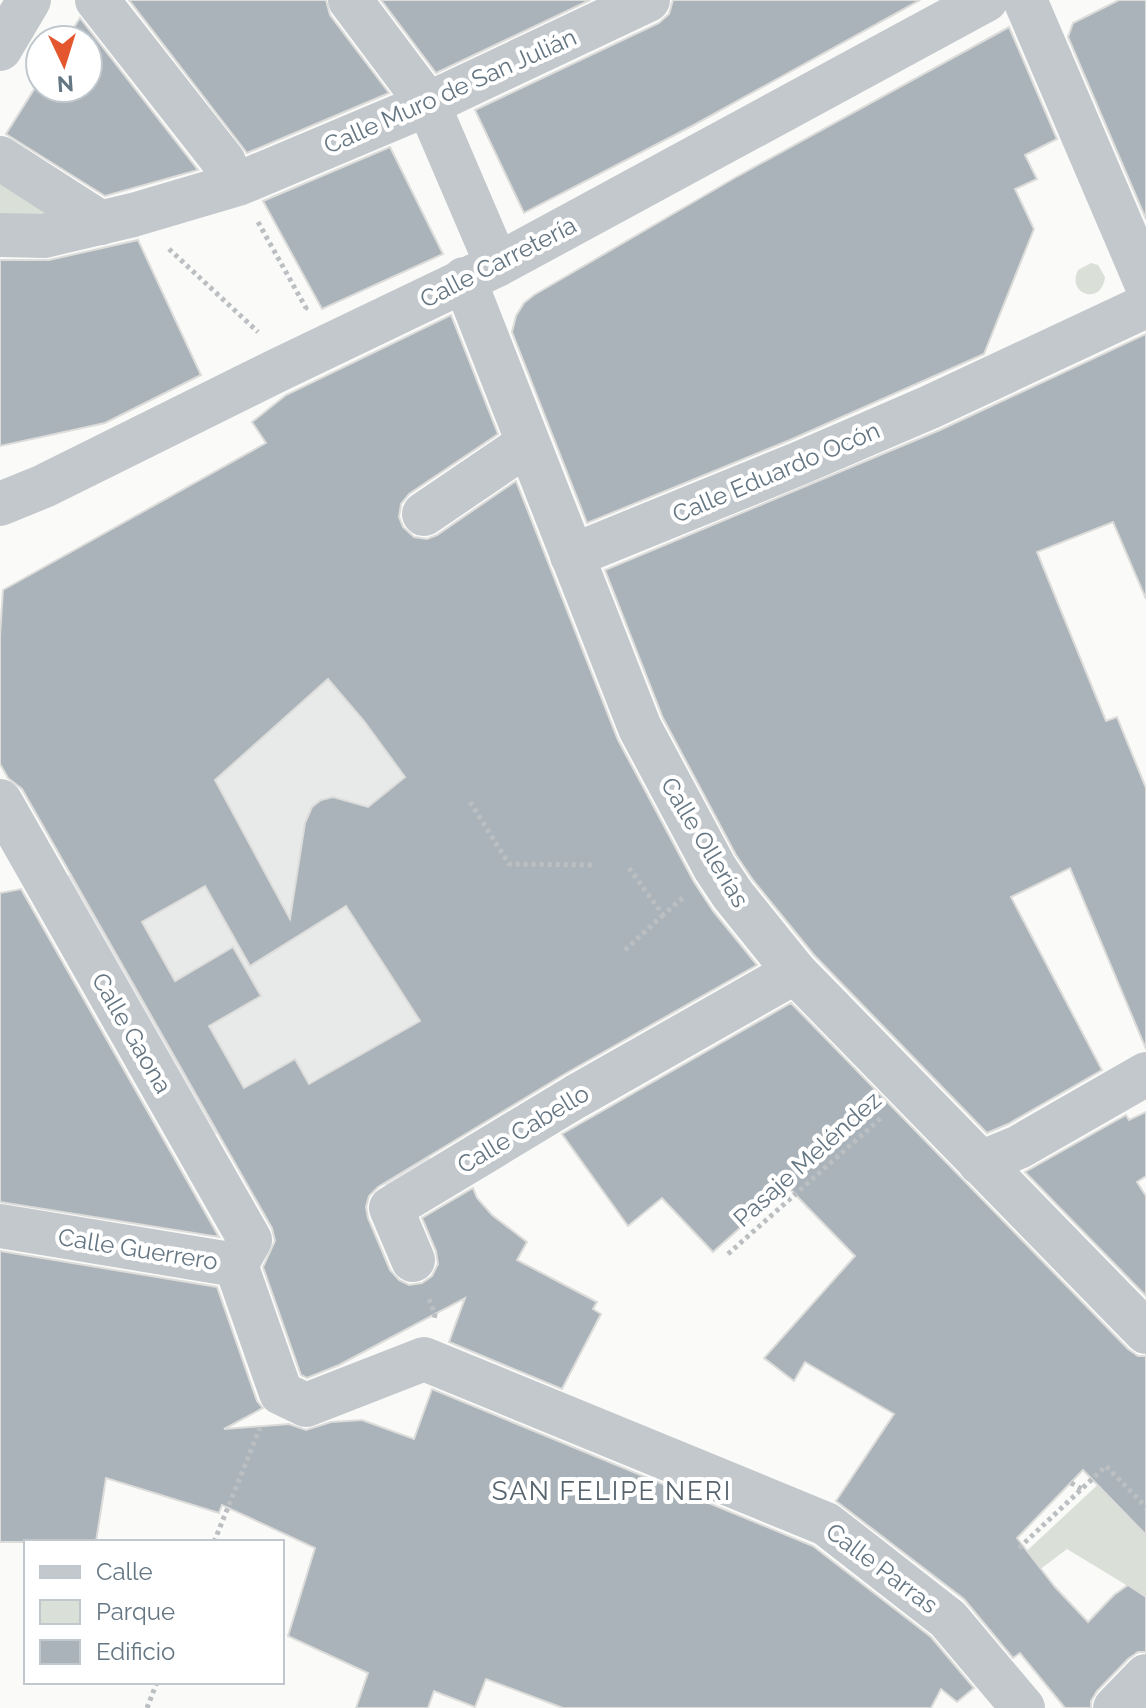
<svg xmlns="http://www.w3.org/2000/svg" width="1146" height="1708" viewBox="0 0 1146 1708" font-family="Raleway,sans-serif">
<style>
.built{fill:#e8e9e9}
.green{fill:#dadfd7}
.building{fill:#aab3b9;stroke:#dcdcda;stroke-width:2;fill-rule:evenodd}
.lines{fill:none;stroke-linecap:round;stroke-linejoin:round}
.path{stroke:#bbbfc2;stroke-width:5;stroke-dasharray:4 4;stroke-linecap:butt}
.minor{stroke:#c3c8cc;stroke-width:44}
.labels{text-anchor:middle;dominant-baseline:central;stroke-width:8;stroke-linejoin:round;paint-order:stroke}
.street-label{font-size:24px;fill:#657683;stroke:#fff}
.neighbourhood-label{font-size:26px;letter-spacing:2px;fill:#57646e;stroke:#fff}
</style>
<rect width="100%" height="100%" fill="#fafaf8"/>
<!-- built -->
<path class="built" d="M 328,679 L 364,721 L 405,777 L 372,804 L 431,880 L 424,1149 L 435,1166 L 390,1195 L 345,1104 L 341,1106 L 325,1074 L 205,1140 L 62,880 Z"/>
<!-- green -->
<g class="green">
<path d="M 0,175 L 66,214 L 0,221 Z"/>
<path d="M 1091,263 L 1098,265 L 1105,277 C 1102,306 1066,295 1078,270 Z"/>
<path d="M 1106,1477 L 1146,1516 L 1146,1597 L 1067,1549 L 1030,1577 L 1015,1562 Z"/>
</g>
<!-- building -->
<g class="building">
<path d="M 129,0 L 326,0 L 330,15 L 389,93 L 247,153 Z"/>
<path d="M 381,0 L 590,0 L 436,73 Z"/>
<path d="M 673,0 L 920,0 L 692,126 L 524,213 L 475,110 L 659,23 L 669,14 Z"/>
<path d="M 1119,0 L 1146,0 L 1146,219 L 1068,37 L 1073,23 Z"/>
<path d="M 80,18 L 198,170 L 105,196 L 6,134 L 40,80 L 40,88 L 88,88 L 88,40 L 66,40 Z"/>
<path d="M 1009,27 L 1057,139 L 1025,155 L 1037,179 L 1015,189 L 1034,229 L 984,354 L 790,440 L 587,523 L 512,332 L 516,316 L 524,303 L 534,295 L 738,176 Z"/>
<path d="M 390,147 L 443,254 L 322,309 L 263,201 Z"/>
<path d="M 138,240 L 201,375 L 105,423 L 0,446 L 0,260 L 49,260 Z"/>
<path d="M 451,315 L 498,434 L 409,494 L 401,504 L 399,517 L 403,527 L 414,537 L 427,539 L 437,535 L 516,481 L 618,740 L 694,882 L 713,911 L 757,965 L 563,1075 L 378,1187 L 369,1196 L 366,1207 L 368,1218 L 390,1270 L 399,1280 L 409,1285 L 422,1283 L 432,1276 L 438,1264 L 436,1251 L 422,1218 L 473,1188 L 477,1198 L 492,1215 L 527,1242 L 517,1260 L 597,1302 L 593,1309 L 601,1314 L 562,1389 L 449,1342 L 465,1298 L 339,1365 L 307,1378 L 301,1375 L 263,1267 L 275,1241 L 272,1228 L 22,789 L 8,778 L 0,764 L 0,636 L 3,590 L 266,443 L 252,422 L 286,395 ZM 328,679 L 364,721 L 405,777 L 368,807 L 333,797 L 321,800 L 312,807 L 305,823 L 290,919 L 215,780 ZM 205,886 L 250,966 L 346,906 L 420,1021 L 309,1084 L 295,1059 L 244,1088 L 209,1026 L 261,996 L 233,947 L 175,981 L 142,922 Z"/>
<path d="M 1146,334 L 1146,599 L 1113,522 L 1037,552 L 1106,721 L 1117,717 L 1146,788 L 1146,1049 L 1070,868 L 1011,897 L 1102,1070 L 1008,1124 L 987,1133 L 814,955 L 753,880 L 736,855 L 663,718 L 605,570 L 940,430 Z"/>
<path d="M 21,889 L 219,1237 L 0,1202 L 0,893 Z"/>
<path d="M 791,1003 L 1128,1349 L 1138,1356 L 1146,1356 L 1146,1535 L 1083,1470 L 1017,1538 L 1055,1587 L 1088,1622 L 1114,1595 L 1128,1585 L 1146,1597 L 1146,1652 L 1138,1652 L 1128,1659 L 1097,1691 L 1091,1701 L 1091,1708 L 1065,1708 L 1020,1653 L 1013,1658 L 964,1599 L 836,1501 L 894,1414 L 805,1362 L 794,1381 L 764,1358 L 855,1256 L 787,1186 L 713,1252 L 662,1198 L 628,1226 L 562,1134 Z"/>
<path d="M 1146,1112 L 1146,1176 L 1137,1182 L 1146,1196 L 1146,1296 L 1025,1172 L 1126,1115 L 1129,1120 Z"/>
<path d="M 0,1251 L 217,1287 L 257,1401 L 263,1408 L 224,1429 L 289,1424 L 306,1430 L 331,1422 L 362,1420 L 414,1439 L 432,1389 L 813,1546 L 931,1637 L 974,1688 L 957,1702 L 941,1689 L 931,1708 L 563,1708 L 486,1679 L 475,1707 L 434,1691 L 428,1708 L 356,1708 L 368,1673 L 288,1636 L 315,1548 L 222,1505 L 219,1513 L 106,1478 L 96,1542 L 0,1542 Z"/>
</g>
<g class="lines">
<!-- path -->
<g class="path">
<path d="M 258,222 L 306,308 L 303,310"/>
<path d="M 169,249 L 258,332"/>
<path d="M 470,802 L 509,864 L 593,865"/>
<path d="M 629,868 L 663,915 L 685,896"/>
<path d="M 625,950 L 663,915"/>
<path d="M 728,1254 L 881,1118"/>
<path d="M 429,1299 L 435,1314 L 434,1319"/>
<path d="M 1071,1483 L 1082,1489"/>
<path d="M 214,1542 L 260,1428"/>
<path d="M 1019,1548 L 1106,1466 L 1146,1507"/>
<path d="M 147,1708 L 157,1682"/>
</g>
<!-- minor -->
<g class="minor">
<path d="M 97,0 L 224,162"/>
<path d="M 350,0 L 428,104 L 497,265"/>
<path d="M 1025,0 L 1146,283"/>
<path d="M 0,49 L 29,0"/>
<path d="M 0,158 L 101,223"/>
<path d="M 0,235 L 44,236 L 133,215 L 238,184 L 428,104 L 648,0"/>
<path d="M 464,279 L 640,728 L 715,868 L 733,895 L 795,972 L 1146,1332"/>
<path d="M 0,504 L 44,486 L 278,370 L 497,265 L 986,0"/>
<path d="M 424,514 L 527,444"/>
<path d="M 572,556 L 800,463 L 930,407 L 1146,306"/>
<path d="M 0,801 L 250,1240 L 236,1265"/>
<path d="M 980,1163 L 1019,1147 L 1146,1074"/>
<path d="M 0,1226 L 236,1265 L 281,1393 L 306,1405 L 424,1359 L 826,1524 L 948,1619 L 1023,1708"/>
<path d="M 413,1260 L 391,1208 L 575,1097 L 795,972"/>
<path d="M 1115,1708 L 1146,1676"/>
</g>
</g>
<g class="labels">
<!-- street labels -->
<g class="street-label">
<text transform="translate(450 91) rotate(-24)">Calle Muro de San Julián</text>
<text transform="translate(498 262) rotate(-27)">Calle Carretería</text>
<text transform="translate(776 472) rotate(-23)">Calle Eduardo Ocón</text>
<text transform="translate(705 842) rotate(59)">Calle Ollerías</text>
<text transform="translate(132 1033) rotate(60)">Calle Gaona</text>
<text transform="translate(523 1129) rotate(-31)">Calle Cabello</text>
<text transform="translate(807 1159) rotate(-42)">Pasaje Meléndez</text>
<text transform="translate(138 1249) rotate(9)">Calle Guerrero</text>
<text transform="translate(882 1568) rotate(37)">Calle Parras</text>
</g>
<!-- neighbourhood labels -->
<g class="neighbourhood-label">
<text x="612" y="1491">SAN FELIPE NERI</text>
</g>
</g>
<!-- legend -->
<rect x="24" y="1540" width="260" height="144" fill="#ffffff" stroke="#c1c8cd" stroke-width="2"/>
<rect x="40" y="1566" width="40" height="12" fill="#c3c8cc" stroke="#c1c8cd" stroke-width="2"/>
<text x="96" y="1580" font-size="24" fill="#657683">Calle</text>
<rect x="40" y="1600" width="40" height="24" fill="#dadfd7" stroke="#c1c8cd" stroke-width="2"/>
<text x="96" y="1620" font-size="24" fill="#657683">Parque</text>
<rect x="40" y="1640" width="40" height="24" fill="#aab3b9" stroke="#c1c8cd" stroke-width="2"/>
<text x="96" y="1660" font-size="24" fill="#657683">Edificio</text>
<!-- north arrow -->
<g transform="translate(64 64) rotate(176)"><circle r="38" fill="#ffffff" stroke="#c1c8cd" stroke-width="2"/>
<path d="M0-6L14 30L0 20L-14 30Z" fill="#e4572e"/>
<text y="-12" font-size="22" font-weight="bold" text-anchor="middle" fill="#657683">N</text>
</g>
</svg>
